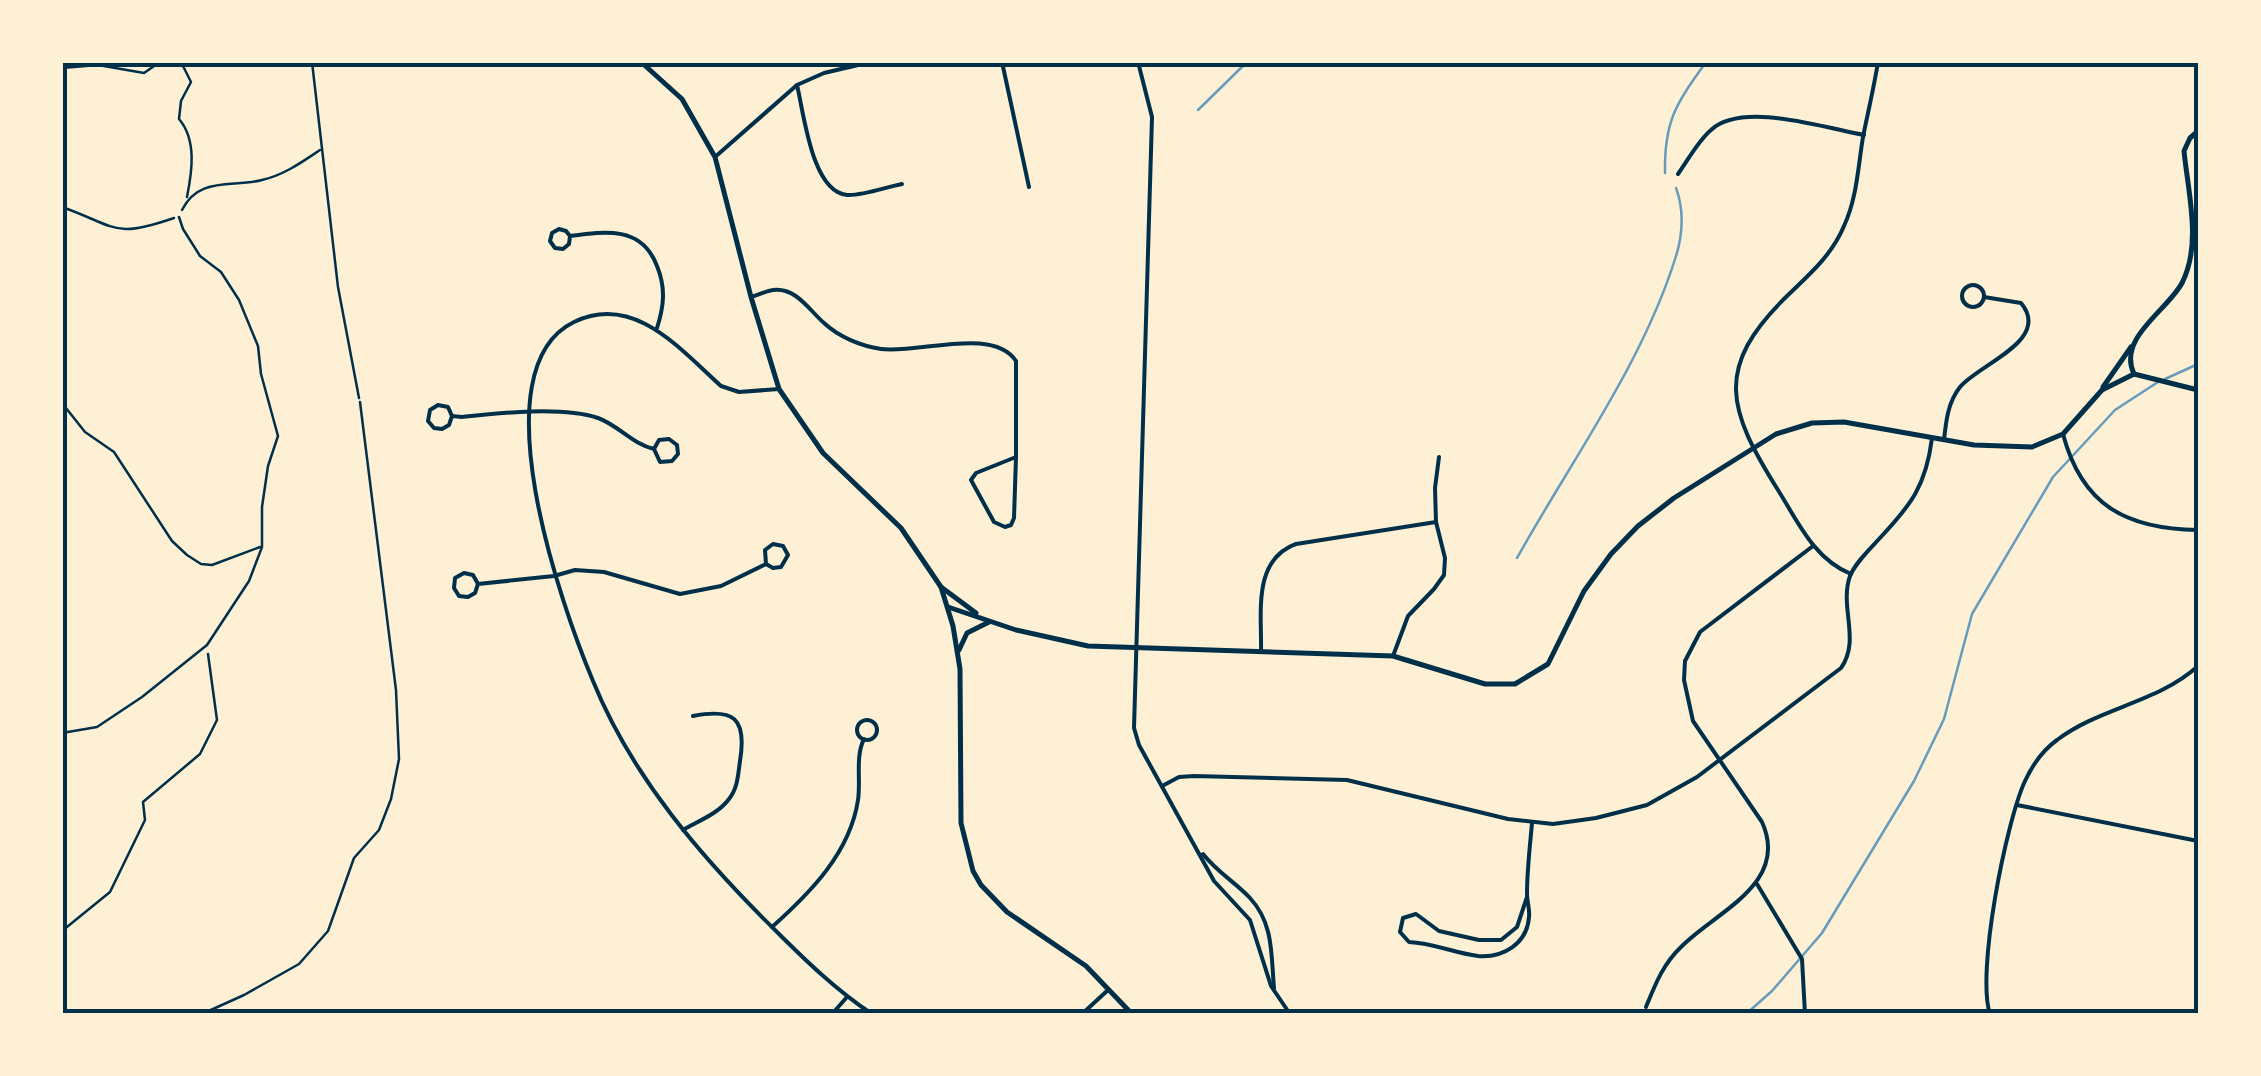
<svg xmlns="http://www.w3.org/2000/svg" width="2261" height="1076" viewBox="0 0 2261 1076" font-family="Inter,sans-serif">
<style>
.lines{fill:none;stroke-linecap:round;stroke-linejoin:round}
.stream{stroke:#669bbc;stroke-width:2.5}
.path{stroke:#003049;stroke-width:2.5}
.service{stroke:#003049;stroke-width:2.5}
.minor{stroke:#003049;stroke-width:4}
.tertiary{stroke:#003049;stroke-width:5}
.neatline{fill:none;stroke:#003049;stroke-width:4}
</style>
<rect width="100%" height="100%" fill="#fdf0d5"/>
<g class="lines">
<!-- stream -->
<g class="stream">
<path d="M 1198,110 L 1247,62"/>
<path d="M 1665,173 C 1664,121 1676,104 1706,62"/>
<path d="M 2165,379 L 2198,364"/>
<path d="M 1517,558 C 1571,461 1643,363 1676,256 C 1683,234 1684,209 1676,188"/>
<path d="M 1746,1014 L 1772,991 L 1822,933 L 1914,781 L 1944,719 L 1972,614 L 2053,477 L 2115,410 L 2158,382"/>
</g>
<!-- path -->
<g class="path">
<path d="M 181,62 L 191,82 L 181,101 L 179,119 C 197,140 192,172 187,197"/>
<path d="M 312,62 L 338,287 L 359,398"/>
<path d="M 62,207 C 118,227 113,239 174,218"/>
<path d="M 182,210 C 199,176 232,188 262,180 C 284,175 302,162 320,150"/>
<path d="M 62,931 L 110,892 L 145,820 L 143,802 L 200,754 L 217,720 L 208,654"/>
</g>
<!-- service -->
<g class="service">
<path d="M 62,68 L 98,65 L 144,73 L 160,62"/>
<path d="M 62,403 L 85,432 L 114,452 L 172,541 L 187,555 L 201,564 L 212,565 L 260,547"/>
<path d="M 62,733 L 97,727 L 142,697 L 207,645 L 249,581 L 262,547 L 262,507 L 268,466 L 278,436 L 261,374 L 258,346 L 239,300 L 221,272 L 200,256 L 183,229 L 179,217"/>
<path d="M 202,1014 L 244,995 L 299,964 L 328,931 L 354,858 L 379,830 L 391,799 L 399,759 L 396,690 L 360,402"/>
</g>
<!-- minor -->
<g class="minor">
<path d="M 1002,62 L 1029,187"/>
<path d="M 1138,62 L 1152,117 L 1134,728 L 1139,745 L 1214,881 L 1250,920 L 1271,986 L 1290,1014"/>
<path d="M 797,85 C 804,114 812,192 847,195 C 863,196 886,187 902,184"/>
<path d="M 715,157 L 797,85 L 824,73 L 871,62"/>
<path d="M 1678,174 C 1688,160 1698,141 1711,130 C 1742,101 1825,128 1864,135"/>
<path d="M 570,236 L 569,244 L 563,249 L 555,248 L 550,241 L 552,233 L 559,229 L 566,231 L 570,236 C 606,231 642,226 657,266 C 666,288 664,306 657,328"/>
<circle cx="1973" cy="296" r="11"/>
<path d="M 751,297 C 758,295 766,291 773,290 C 796,287 809,310 824,323 C 839,337 861,346 881,349 C 918,354 993,326 1016,361 L 1016,457"/>
<path d="M 779,389 L 739,392 L 721,386 C 680,349 634,293 574,322 C 477,369 562,607 593,681 C 632,777 702,858 775,930 C 805,960 836,990 872,1014"/>
<path d="M 452,416 L 449,425 L 442,429 L 434,428 L 428,421 L 430,410 L 438,405 L 448,407 L 452,416 L 462,417 C 499,413 562,406 598,418 C 618,425 632,444 654,449 L 660,462 L 672,461 L 678,454 L 677,445 L 669,439 L 659,440 L 654,449"/>
<path d="M 2063,434 C 2082,506 2127,529 2198,530"/>
<path d="M 1944,440 C 1946,421 1948,402 1960,387 C 1979,364 2052,340 2021,303 L 1984,297"/>
<path d="M 1016,457 L 1014,518 L 1011,525 L 1005,527 L 994,522 L 971,480 L 976,473 Z"/>
<path d="M 1851,574 C 1814,559 1798,522 1778,490 C 1728,410 1713,368 1787,296 C 1809,275 1832,255 1844,226 C 1857,198 1858,167 1863,137 C 1868,112 1874,87 1878,62"/>
<path d="M 478,584 L 475,593 L 468,597 L 459,596 L 454,588 L 455,578 L 464,573 L 473,575 L 478,584 L 554,576 L 575,570 L 604,572 L 680,594 L 721,586 L 766,564 L 773,568 L 781,567 L 788,555 L 783,546 L 773,544 L 765,550 L 766,564"/>
<path d="M 1261,652 C 1262,613 1252,560 1296,544 L 1436,522"/>
<path d="M 1393,656 L 1408,616 L 1434,589 L 1444,575 L 1445,558 L 1436,522 L 1435,488 L 1439,457"/>
<circle cx="867" cy="730" r="10"/>
<path d="M 1164,785 L 1179,777 L 1194,776 L 1347,780 L 1508,819 L 1553,824 L 1596,818 L 1647,805 L 1697,777 L 1841,668 C 1861,640 1839,607 1850,576 C 1856,562 1869,550 1879,539 C 1911,505 1926,486 1932,438"/>
<path d="M 2017,805 L 2198,841"/>
<path d="M 683,830 C 698,821 718,814 729,799 C 738,788 738,774 740,761 C 747,718 734,708 693,716"/>
<path d="M 1203,854 C 1217,872 1235,882 1250,898 C 1274,924 1271,955 1274,988"/>
<path d="M 1757,884 L 1802,959 L 1805,1014"/>
<path d="M 1527,897 L 1517,927 L 1501,940 L 1479,940 L 1439,931 L 1416,914 L 1403,918 L 1400,932 L 1409,942 C 1433,943 1454,953 1478,956 C 1503,958 1527,944 1529,917 C 1530,909 1527,902 1527,894 C 1527,870 1530,846 1532,823"/>
<path d="M 772,927 C 810,893 850,853 858,800 C 861,780 855,757 864,739"/>
<path d="M 1646,1007 C 1655,985 1663,964 1681,947 C 1715,912 1790,884 1762,822 L 1693,721 L 1684,680 L 1685,661 L 1700,632 L 1813,546"/>
<path d="M 832,1014 L 847,997"/>
<path d="M 1082,1014 L 1108,990"/>
<path d="M 1990,1014 C 1976,973 2006,822 2025,781 C 2032,766 2043,750 2057,740 C 2101,707 2157,703 2198,666"/>
</g>
<!-- tertiary -->
<g class="tertiary">
<path d="M 641,62 L 682,99 L 715,157 L 751,297 L 779,389 L 823,453 L 901,528 L 941,587 L 953,626 L 960,669 L 961,823 L 973,871 L 981,885 L 1007,912 L 1086,966 L 1132,1014"/>
<path d="M 2134,374 L 2198,390"/>
<path d="M 2103,387 L 2131,347"/>
<path d="M 941,587 L 976,613"/>
<path d="M 948,607 L 1016,630 L 1088,646 L 1393,656 L 1485,684 L 1515,684 L 1548,664 L 1584,591 L 1611,554 L 1638,526 L 1674,498 L 1776,434 L 1812,423 L 1844,422 L 1974,445 L 2032,447 L 2063,434 L 2102,390 L 2134,374 C 2117,338 2167,311 2182,283 C 2202,244 2188,192 2184,151 L 2190,138 L 2198,131"/>
<path d="M 959,650 L 967,633 L 989,622"/>
</g>
</g>
<!-- border -->
<rect width="2261" height="1076" fill="none" stroke="#fdf0d5" stroke-width="130"/>
<rect x="65" y="65" width="2131" height="946" class="neatline"/>
</svg>
